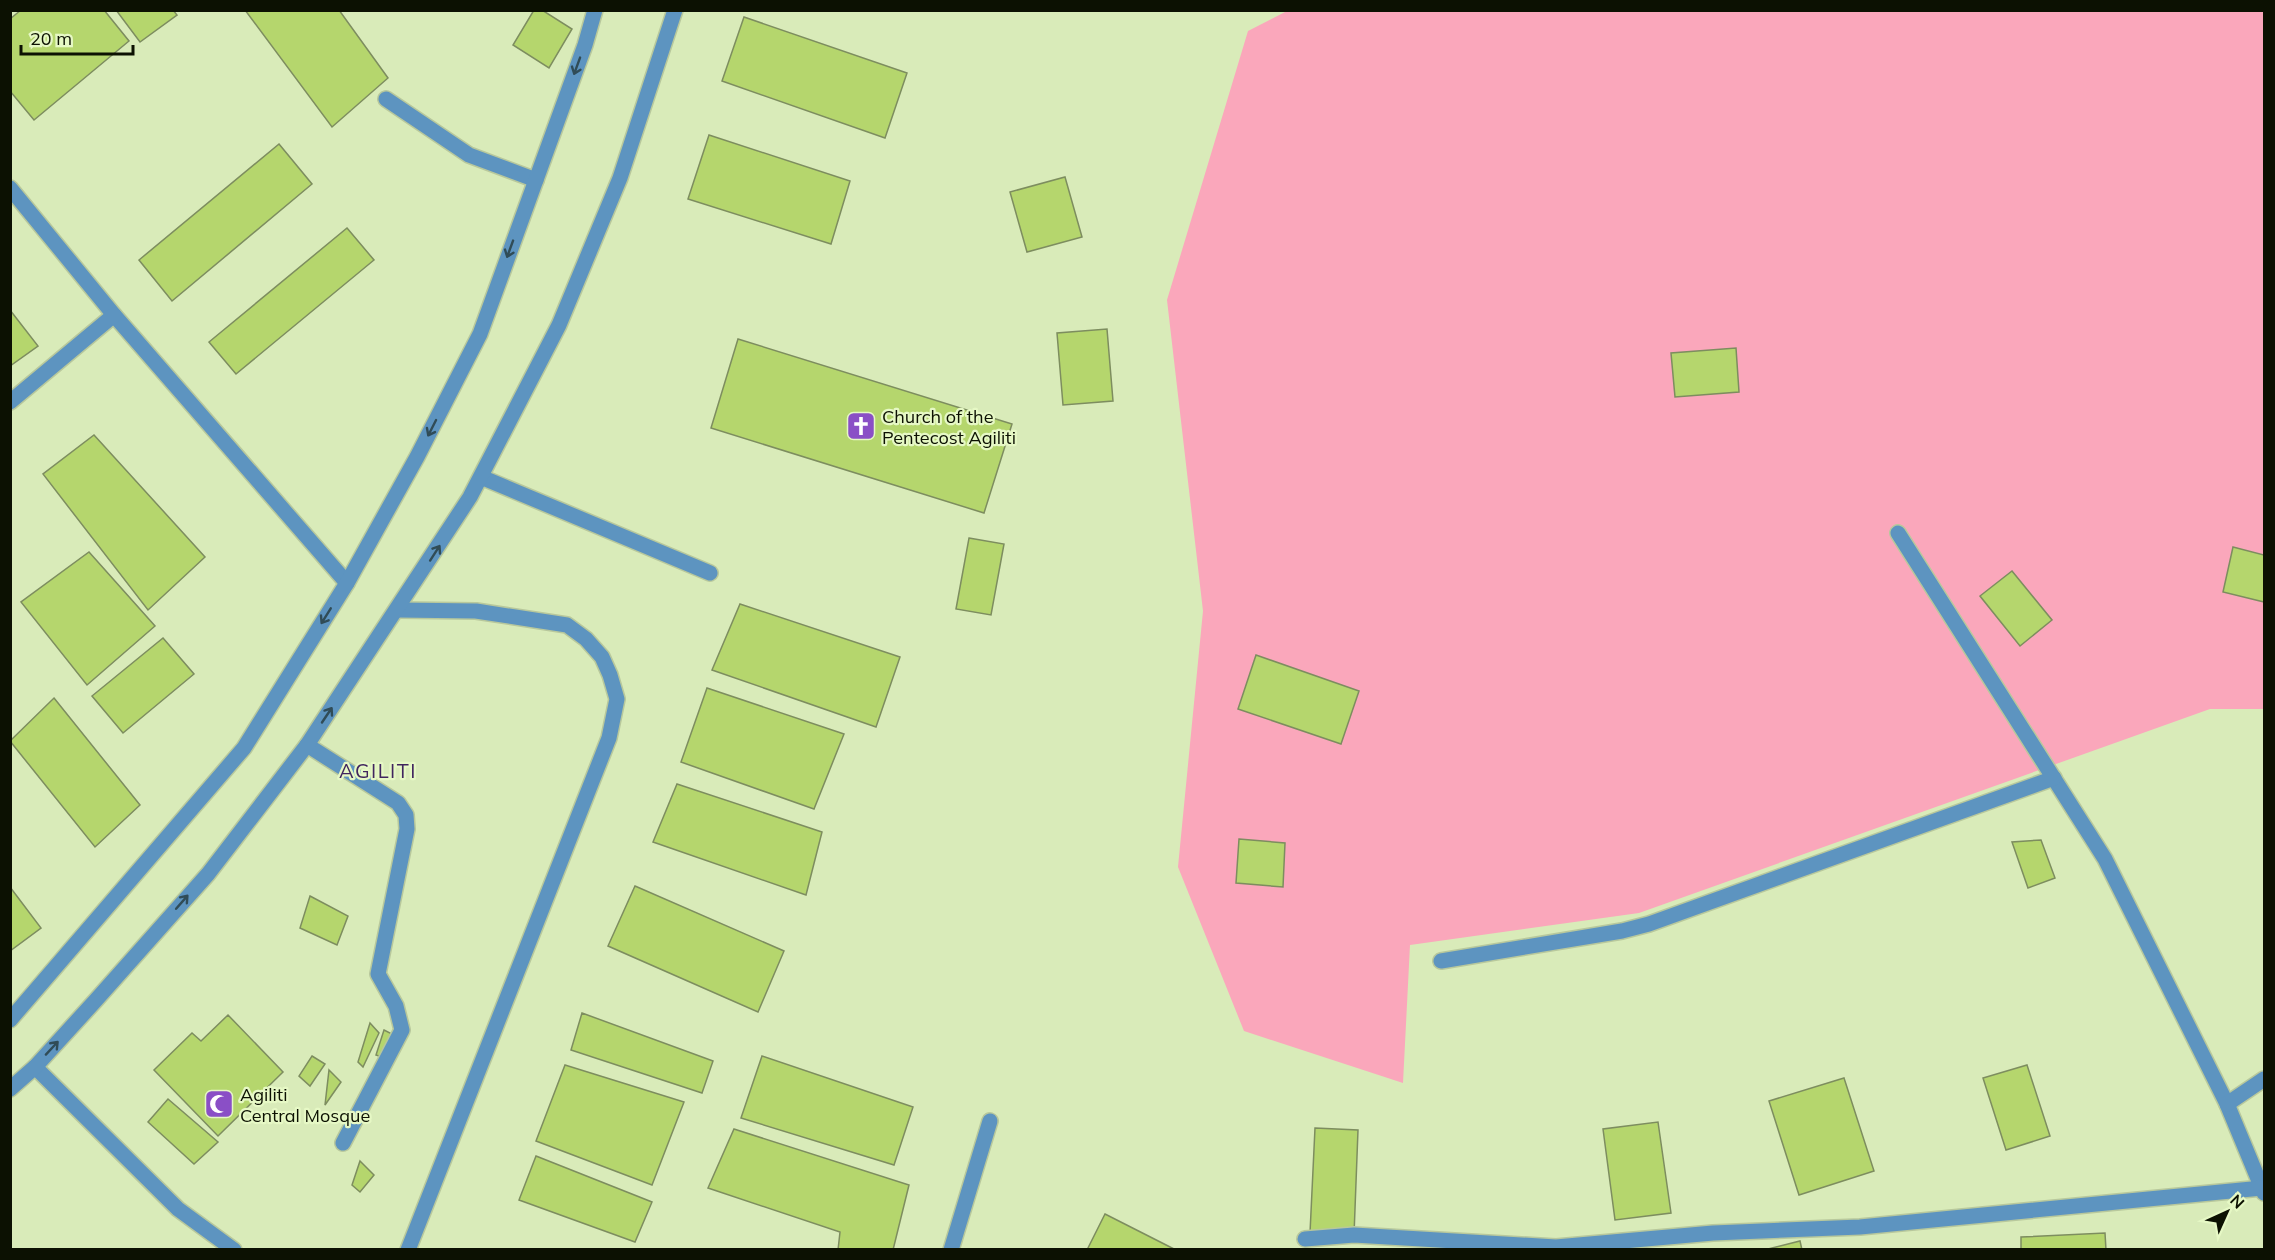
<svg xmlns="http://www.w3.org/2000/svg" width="2275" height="1260" viewBox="0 0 2275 1260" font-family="Mulish,sans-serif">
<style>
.green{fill:#faa7bb}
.building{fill:#b5d66d;stroke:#7d8d5f;stroke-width:1.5}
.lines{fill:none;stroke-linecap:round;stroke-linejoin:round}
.minor-casing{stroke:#b8c89c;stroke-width:18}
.minor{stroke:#5d94c0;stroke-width:15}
.oneway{stroke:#304c57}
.labels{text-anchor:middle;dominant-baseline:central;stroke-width:4.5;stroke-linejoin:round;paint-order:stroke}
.poi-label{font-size:18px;fill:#0c1102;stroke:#e6f8c5;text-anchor:start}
.neighbourhood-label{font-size:20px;letter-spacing:1.5px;fill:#40255e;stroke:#e6f8c5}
</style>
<rect width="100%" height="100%" fill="#d9ebb9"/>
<!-- green -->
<path class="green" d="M 1287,11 L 2264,11 L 2264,709 L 2210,709 L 1639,913 L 1410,945 L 1403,1083 L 1244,1031 L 1178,867 L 1203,611 L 1167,300 L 1248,31 Z"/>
<!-- building -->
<g class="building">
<path d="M 21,10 L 104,10 L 129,41 L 34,120 L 10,91 L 10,19 Z"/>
<path d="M 116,10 L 173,10 L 177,15 L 140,42 Z"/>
<path d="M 245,10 L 339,10 L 388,78 L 332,127 Z"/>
<path d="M 534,10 L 542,10 L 572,29 L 549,68 L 513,45 Z"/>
<path d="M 744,17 L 907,73 L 885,138 L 722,81 Z"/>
<path d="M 709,135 L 850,181 L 831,244 L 688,199 Z"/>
<path d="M 279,144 L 312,184 L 172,301 L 139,260 Z"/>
<path d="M 1065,177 L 1082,237 L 1027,252 L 1010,192 Z"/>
<path d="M 347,228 L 374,260 L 236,374 L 209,342 Z"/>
<path d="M 10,310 L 38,346 L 10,366 Z"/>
<path d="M 1107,329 L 1113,401 L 1063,405 L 1057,333 Z"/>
<path d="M 738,339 L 1012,424 L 984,513 L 711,428 Z"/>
<path d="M 1736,348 L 1739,392 L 1675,397 L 1671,353 Z"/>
<path d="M 94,435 L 205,557 L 148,610 L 43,474 Z"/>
<path d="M 969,538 L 1004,544 L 991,615 L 956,609 Z"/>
<path d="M 2233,547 L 2264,555 L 2264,602 L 2223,592 Z"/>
<path d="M 89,552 L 155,626 L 87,685 L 21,602 Z"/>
<path d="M 2012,571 L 2052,620 L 2020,646 L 1980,596 Z"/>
<path d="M 740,604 L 900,657 L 876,727 L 712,670 Z"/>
<path d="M 163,638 L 194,674 L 123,733 L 92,696 Z"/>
<path d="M 1256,655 L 1359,691 L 1341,744 L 1238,709 Z"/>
<path d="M 707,688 L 844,734 L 814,809 L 681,762 Z"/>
<path d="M 54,698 L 140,805 L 95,847 L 10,741 Z"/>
<path d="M 677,784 L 822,832 L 806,895 L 653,842 Z"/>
<path d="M 1239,839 L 1285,843 L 1283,887 L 1236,883 Z"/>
<path d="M 2041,840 L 2055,878 L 2028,888 L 2012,842 Z"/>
<path d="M 635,886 L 784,951 L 758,1012 L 608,946 Z"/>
<path d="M 10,887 L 41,928 L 10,951 Z"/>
<path d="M 310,896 L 348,916 L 337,945 L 300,928 Z"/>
<path d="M 582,1013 L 713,1061 L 702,1093 L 571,1050 Z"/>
<path d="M 228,1015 L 283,1072 L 218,1136 L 154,1070 L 192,1033 L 201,1041 Z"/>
<path d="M 370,1023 L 379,1033 L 363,1067 L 358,1062 Z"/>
<path d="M 384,1030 L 392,1034 L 382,1057 L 376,1055 Z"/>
<path d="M 312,1056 L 325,1064 L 310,1086 L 299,1076 Z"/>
<path d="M 762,1056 L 913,1107 L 894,1165 L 741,1118 Z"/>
<path d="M 565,1065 L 684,1102 L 652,1185 L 536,1141 Z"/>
<path d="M 2027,1065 L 2050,1136 L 2006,1150 L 1983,1078 Z"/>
<path d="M 329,1070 L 341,1082 L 325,1105 Z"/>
<path d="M 1844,1078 L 1874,1171 L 1799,1195 L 1769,1101 Z"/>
<path d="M 168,1099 L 218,1142 L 194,1164 L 148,1122 Z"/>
<path d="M 1658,1122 L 1671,1213 L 1615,1220 L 1603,1129 Z"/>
<path d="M 1315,1128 L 1358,1130 L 1354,1235 L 1310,1233 Z"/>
<path d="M 734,1129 L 909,1185 L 893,1250 L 838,1250 L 840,1232 L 708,1188 Z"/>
<path d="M 536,1156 L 652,1202 L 635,1242 L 519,1200 Z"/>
<path d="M 360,1161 L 374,1175 L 360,1192 L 352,1185 Z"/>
<path d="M 1105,1214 L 1176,1250 L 1087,1250 Z"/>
<path d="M 2105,1233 L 2106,1250 L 2021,1250 L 2021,1237 Z"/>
<path d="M 1800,1241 L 1802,1250 L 1764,1250 Z"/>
</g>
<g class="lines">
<!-- minor casing -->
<g class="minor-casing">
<g id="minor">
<path d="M 386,99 L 469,155 L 536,180"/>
<path d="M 10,188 L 114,315 L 347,583"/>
<path d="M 10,402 L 114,315"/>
<path d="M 481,477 L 710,573"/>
<path d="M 1898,533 L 2105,859 L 2227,1104 L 2264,1193"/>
<path d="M 398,610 L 476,611 L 567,625 L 586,639 L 602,657 L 610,675 L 617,699 L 609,738 L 408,1250"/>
<path d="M 307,745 L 398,803 L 406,815 L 407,829 L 378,974 L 396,1006 L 402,1030 L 343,1143"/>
<path d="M 1441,961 L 1622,931 L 1649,924 L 2054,778"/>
<path d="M 10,1020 L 244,748 L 347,583 L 417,457 L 480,334 L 585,45 L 595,10"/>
<path d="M 35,1067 L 178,1209 L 234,1250"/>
<path d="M 10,1089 L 35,1067 L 96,1000 L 208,874 L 307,745 L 470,497 L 559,325 L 620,178 L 675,10"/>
<path d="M 2227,1104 L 2264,1079"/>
<path d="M 1305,1239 L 1354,1235 L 1556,1247 L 1713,1233 L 1860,1227 L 2262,1188"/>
<path d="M 951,1250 L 990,1121"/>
</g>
</g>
<!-- minor -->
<use href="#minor" class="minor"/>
</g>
<!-- one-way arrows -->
<defs><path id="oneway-shaft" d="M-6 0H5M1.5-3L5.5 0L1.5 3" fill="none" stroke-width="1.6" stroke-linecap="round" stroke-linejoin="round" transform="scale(1.5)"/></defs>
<g class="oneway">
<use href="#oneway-shaft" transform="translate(577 66) rotate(110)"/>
<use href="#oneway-shaft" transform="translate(510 249) rotate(110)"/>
<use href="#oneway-shaft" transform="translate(432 428) rotate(117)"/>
<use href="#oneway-shaft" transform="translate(435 553) rotate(-57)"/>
<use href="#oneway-shaft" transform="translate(326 616) rotate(122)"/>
<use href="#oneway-shaft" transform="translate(327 715) rotate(-56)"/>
<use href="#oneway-shaft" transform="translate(182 902) rotate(-49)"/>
<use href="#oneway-shaft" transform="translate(52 1048) rotate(-47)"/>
</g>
<!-- icons -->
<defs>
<g id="church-square" transform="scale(1.5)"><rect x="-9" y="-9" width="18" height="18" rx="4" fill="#8a4fc6" stroke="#e6f8c5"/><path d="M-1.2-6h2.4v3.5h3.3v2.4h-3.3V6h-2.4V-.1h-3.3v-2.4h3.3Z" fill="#fff"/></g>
<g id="mosque-square" transform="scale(1.5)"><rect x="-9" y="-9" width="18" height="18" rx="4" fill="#8a4fc6" stroke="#e6f8c5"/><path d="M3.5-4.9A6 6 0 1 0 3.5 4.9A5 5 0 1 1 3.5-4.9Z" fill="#fff"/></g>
</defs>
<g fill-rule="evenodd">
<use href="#church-square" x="861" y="426"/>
<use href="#mosque-square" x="219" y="1104"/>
</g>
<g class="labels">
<!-- poi labels -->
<g class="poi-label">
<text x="882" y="416">Church of the<tspan x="882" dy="21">Pentecost Agiliti</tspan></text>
<text x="240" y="1094">Agiliti<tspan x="240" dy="21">Central Mosque</tspan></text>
</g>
<!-- neighbourhood labels -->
<g class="neighbourhood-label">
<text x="378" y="770">AGILITI</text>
</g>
</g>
<!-- border -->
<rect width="2275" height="1260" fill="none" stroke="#0c1102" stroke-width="24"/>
<!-- north arrow -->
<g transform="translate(2227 1212) rotate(45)" stroke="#e6f8c5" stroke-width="4.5" paint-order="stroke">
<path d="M0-4.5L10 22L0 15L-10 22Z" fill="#0c1102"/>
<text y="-9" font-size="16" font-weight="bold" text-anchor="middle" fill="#0c1102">N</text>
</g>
<!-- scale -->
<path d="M21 45v9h112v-9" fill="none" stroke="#0c1102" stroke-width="3"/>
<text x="30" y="45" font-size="18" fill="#0c1102" stroke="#e6f8c5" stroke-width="4.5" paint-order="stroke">20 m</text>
</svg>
